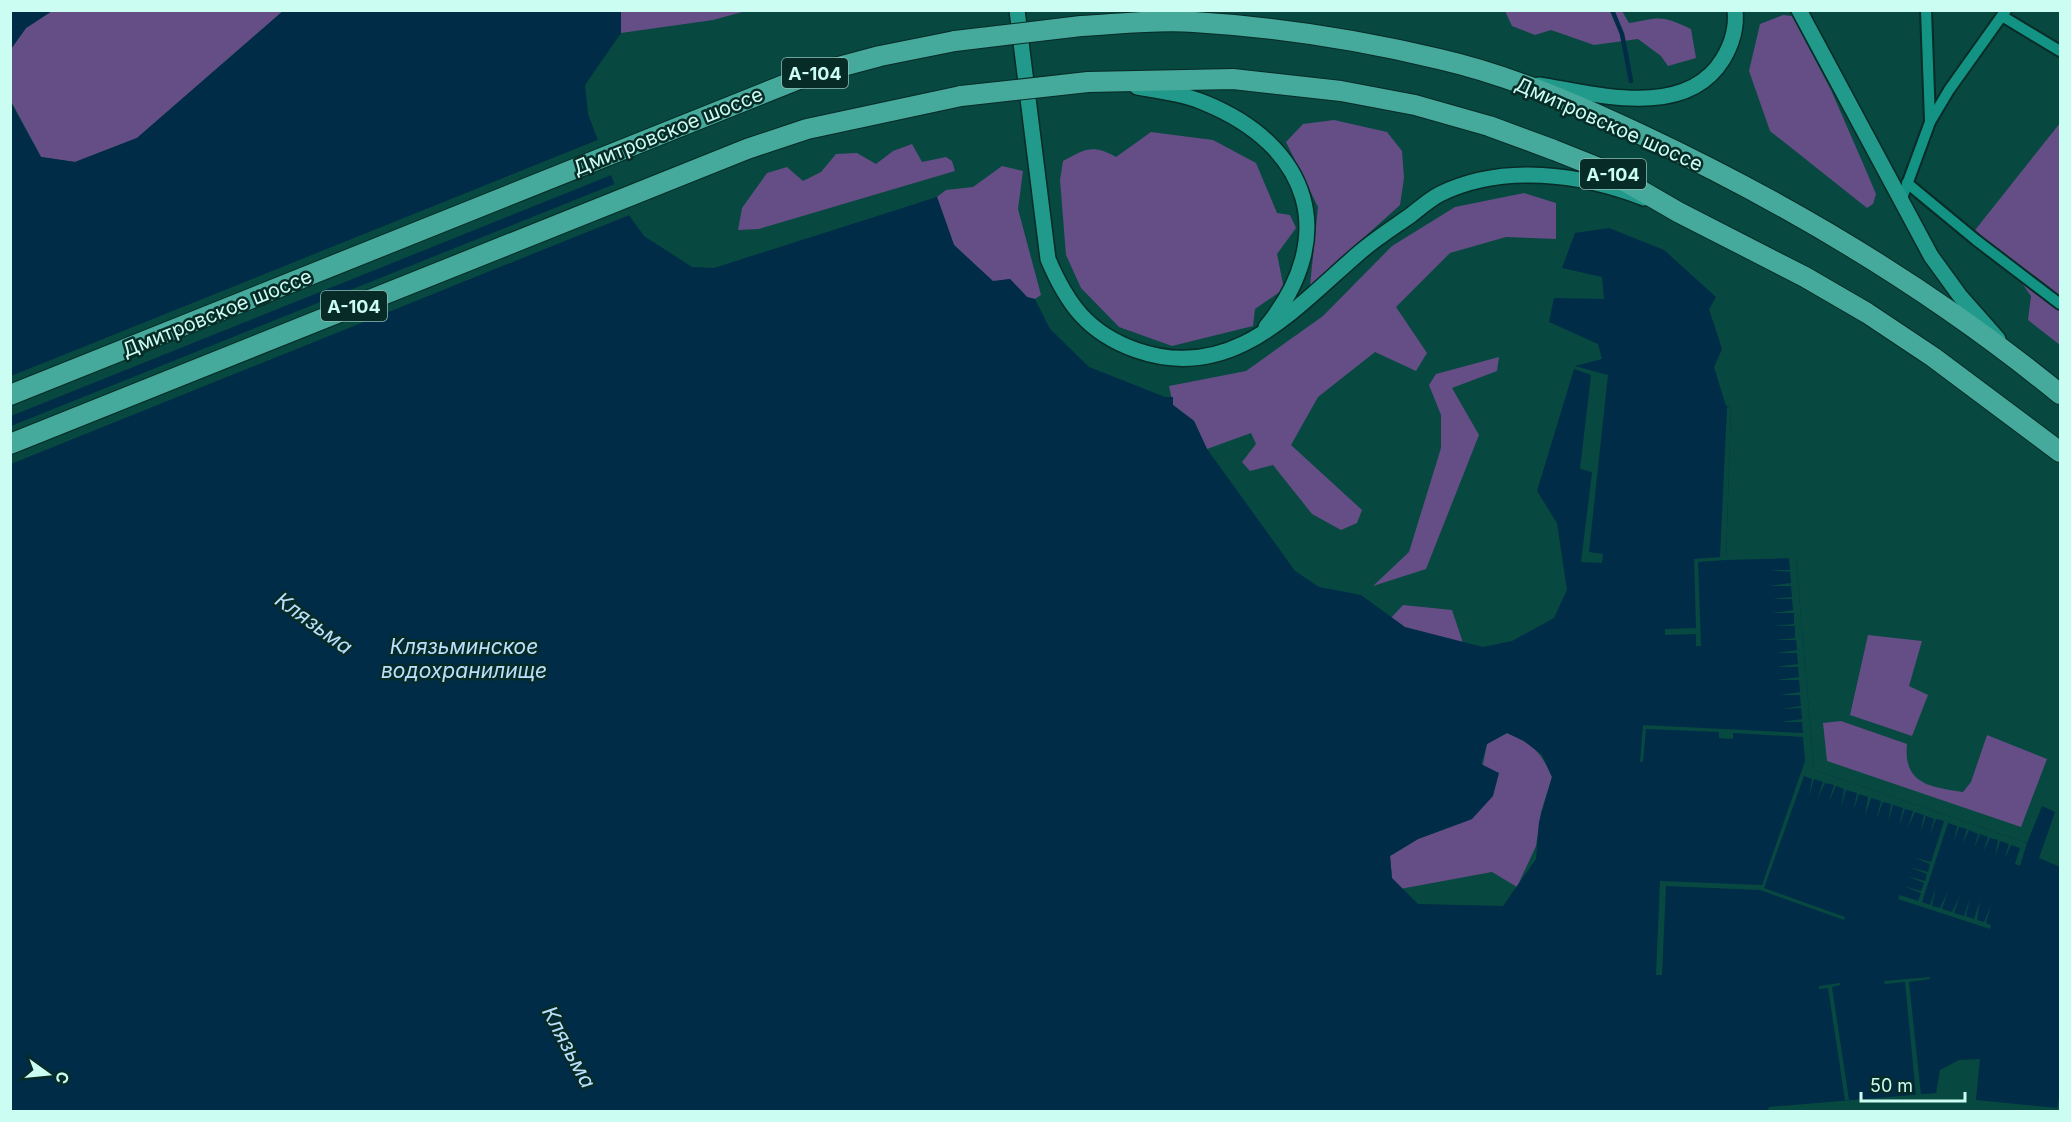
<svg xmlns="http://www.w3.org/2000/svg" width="2071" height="1122" viewBox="0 0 2071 1122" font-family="Inter,sans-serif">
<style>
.green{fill:#654e85}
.water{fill:#002c47;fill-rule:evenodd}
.pier{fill:#074841}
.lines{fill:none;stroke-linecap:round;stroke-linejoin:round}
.stream{stroke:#002c47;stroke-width:4.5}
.street-casing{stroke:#072b26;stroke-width:14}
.secondary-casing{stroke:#072b26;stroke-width:18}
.highway-casing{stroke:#072b26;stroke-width:22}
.street{stroke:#129384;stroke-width:10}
.secondary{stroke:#219a8b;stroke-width:15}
.highway{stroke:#45a99b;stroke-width:20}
.highway-bridge-casing{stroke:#072b26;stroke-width:22;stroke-linecap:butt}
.highway-bridge{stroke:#45a99b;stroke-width:20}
.labels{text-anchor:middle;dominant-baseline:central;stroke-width:5;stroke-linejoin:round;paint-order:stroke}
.shield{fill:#072b26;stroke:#90beb6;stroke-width:1.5}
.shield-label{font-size:18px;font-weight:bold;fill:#cbfdf3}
.street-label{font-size:20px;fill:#cbfdf3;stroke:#072b26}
.water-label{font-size:21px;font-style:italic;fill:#bbe0fe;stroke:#072b26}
</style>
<rect width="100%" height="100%" fill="#074841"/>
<!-- green -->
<g class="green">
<path d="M 52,11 L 283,11 L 137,138 L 75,162 L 41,157 L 11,101 L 11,49 L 26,28 Z"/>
<path d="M 621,11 L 746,11 L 713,20 L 621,33 Z"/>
<path d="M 1505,11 L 1622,11 L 1629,23 C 1661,18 1659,14 1691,29 L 1696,58 L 1668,66 L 1661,56 L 1638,39 L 1594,45 L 1551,30 L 1535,35 L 1512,26 Z"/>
<path d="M 1783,15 L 1792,16 L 1831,90 L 1865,168 L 1876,194 L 1873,204 L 1867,208 L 1770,131 L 1749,71 L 1760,24 Z"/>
<path d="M 1334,120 L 1387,132 L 1402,151 L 1404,178 L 1400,205 L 1310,286 L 1318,207 L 1286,142 L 1303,124 Z"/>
<path d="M 2060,123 L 2060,345 L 2028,320 L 2031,296 L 2016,275 L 1968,239 Z"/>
<path d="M 1151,132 L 1213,140 L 1256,163 L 1277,213 L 1290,215 L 1296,228 L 1277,254 L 1284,289 L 1255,309 L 1253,326 L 1172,346 L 1119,327 L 1081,288 L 1066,255 L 1060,180 L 1063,161 C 1085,149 1093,144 1116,157 Z"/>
<path d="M 912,144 L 922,162 L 946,157 L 952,161 L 955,171 L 759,229 L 738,230 L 742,208 L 767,173 L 787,167 L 803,181 L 821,172 L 836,154 L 857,153 L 876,164 L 893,151 Z"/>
<path d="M 1002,166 L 1023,171 L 1018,209 L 1041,295 L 1035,299 L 1027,297 L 1010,279 L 993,282 L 954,245 L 937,197 L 946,190 L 973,187 Z"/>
<path d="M 1524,193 L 1556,203 L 1556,239 L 1506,237 L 1450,253 L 1396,307 L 1427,353 L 1416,371 L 1375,352 L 1318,397 L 1291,445 L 1362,510 L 1357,523 L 1341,530 L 1312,514 L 1273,465 L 1250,471 L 1242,462 L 1256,444 L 1251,433 L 1207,449 L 1194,421 L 1173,405 L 1169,386 L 1246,371 L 1323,316 L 1392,246 L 1455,207 Z"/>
<path d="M 1499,357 L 1497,371 L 1452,388 L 1479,435 L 1426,569 L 1373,586 L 1409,552 L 1441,448 L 1441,415 L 1429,385 L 1436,374 Z"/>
<path d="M 1403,605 L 1452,610 L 1463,643 L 1429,647 L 1390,619 Z"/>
<path d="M 1868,635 L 1922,641 L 1909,686 L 1928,695 L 1912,736 L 1850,715 Z"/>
<path d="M 1841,721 L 1907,744 C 1903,784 1930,787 1963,792 L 1971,782 L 1987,735 L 2047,759 L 2021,827 L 1827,761 L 1823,723 Z"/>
<path d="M 1507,733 C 1533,744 1541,752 1552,777 L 1541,812 L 1536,846 L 1517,887 L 1492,872 L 1400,889 L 1392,879 L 1390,856 L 1418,839 L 1472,819 L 1487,744 Z"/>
</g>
<!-- water -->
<g class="water">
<path d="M 11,10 L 52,10 L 52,11 L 26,28 L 11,49 Z"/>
<path d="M 283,11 L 621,11 L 621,33 L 585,85 L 588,114 L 623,207 L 644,236 L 692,267 L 714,268 L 937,197 L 954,245 L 993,281 L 1010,279 L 1027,297 L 1035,299 L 1050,329 L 1089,367 L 1165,397 L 1173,397 L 1173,405 L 1194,421 L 1207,449 L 1295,571 L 1319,587 L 1361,595 L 1405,627 L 1483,647 L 1512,641 L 1554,618 L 1567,590 L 1557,523 L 1537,491 L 1575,366 L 1602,359 L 1598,344 L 1549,322 L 1554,298 L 1604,299 L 1602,277 L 1562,268 L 1575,233 L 1609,228 L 1664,250 L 1716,297 L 1709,309 L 1722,349 L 1714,367 L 1726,406 L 1731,406 L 1726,560 L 1796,558 L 1814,770 L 2027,843 L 2042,806 L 2055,812 L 2039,858 L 2060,867 L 2060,1092 L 2057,1108 L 1976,1100 L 1980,1059 L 1959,1060 L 1940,1070 L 1936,1093 L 1769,1107 L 1767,1112 L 11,1111 L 10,101 L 41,157 L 75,162 L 137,138 ZM 1507,733 L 1524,741 L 1542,755 L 1552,777 L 1539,822 L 1536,859 L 1503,906 L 1418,904 L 1392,878 L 1390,856 L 1418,839 L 1472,819 L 1493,796 L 1499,773 L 1481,764 L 1487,744 Z"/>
</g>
<!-- pier -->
<g class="pier">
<path d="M 600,139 L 614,174 L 11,416 L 11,376 Z"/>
<path d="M 617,183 L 632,214 L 11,464 L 11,426 Z"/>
<path d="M 1575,366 L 1608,375 L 1589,552 L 1603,554 L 1602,563 L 1581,562 L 1592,472 L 1580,469 L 1591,375 L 1574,369 Z"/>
<path d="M 1731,406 L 1726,560 L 1698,562 L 1701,646 L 1696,646 L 1696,634 L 1665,635 L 1665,629 L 1696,628 L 1694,559 L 1720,557 L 1727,407 Z"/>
<path d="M 1789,558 L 1796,558 L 1814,770 L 2027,843 L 2020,866 L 2015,864 L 2020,848 L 2011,845 L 2004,860 L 2009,844 L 2000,841 L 1995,857 L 1998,840 L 1990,838 L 1983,852 L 1988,837 L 1980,834 L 1974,849 L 1978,834 L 1969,830 L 1962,845 L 1967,829 L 1959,827 L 1954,842 L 1957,826 L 1948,823 L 1922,902 L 1930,905 L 1936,887 L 1932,906 L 1940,908 L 1948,891 L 1942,909 L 1952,912 L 1960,895 L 1954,913 L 1964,916 L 1970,898 L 1966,916 L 1974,919 L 1980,901 L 1977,920 L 1984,922 L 1991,905 L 1986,923 L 1991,925 L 1990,929 L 1898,899 L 1900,895 L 1918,901 L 1921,893 L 1903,886 L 1921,891 L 1924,883 L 1907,876 L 1925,881 L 1927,874 L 1909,867 L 1928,872 L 1930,864 L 1913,857 L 1931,862 L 1944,821 L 1936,819 L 1929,837 L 1934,819 L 1926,816 L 1920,834 L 1924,815 L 1915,812 L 1907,830 L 1913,811 L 1905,809 L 1899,827 L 1903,808 L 1893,805 L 1888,823 L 1891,804 L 1883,802 L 1876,820 L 1881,801 L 1871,798 L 1865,816 L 1868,797 L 1859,794 L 1853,812 L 1857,793 L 1846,790 L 1841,808 L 1844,789 L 1836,786 L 1828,804 L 1834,785 L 1825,783 L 1817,800 L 1823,782 L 1814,779 L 1809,797 L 1812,779 L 1804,776 L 1764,888 L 1845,917 L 1844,920 L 1760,890 L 1666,886 L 1662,975 L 1656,975 L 1660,881 L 1762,885 L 1805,761 L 1803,737 L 1733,733 L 1733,739 L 1719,738 L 1719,732 L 1646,729 L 1643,762 L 1640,762 L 1643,725 L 1803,733 L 1802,722 L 1781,722 L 1802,719 L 1801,708 L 1780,709 L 1801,706 L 1800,695 L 1780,695 L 1800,692 L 1799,680 L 1776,680 L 1799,677 L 1798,667 L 1777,667 L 1798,664 L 1797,653 L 1776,653 L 1797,650 L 1796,640 L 1775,640 L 1795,638 L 1795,626 L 1773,626 L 1794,624 L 1794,613 L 1772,613 L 1793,610 L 1792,599 L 1771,599 L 1792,597 L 1791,586 L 1769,586 L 1791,583 L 1790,572 L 1769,570 L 1790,570 Z"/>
<path d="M 1930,977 L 1930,979 L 1909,982 L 1921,1095 L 1916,1095 L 1905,982 L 1885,984 L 1884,981 Z"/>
<path d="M 1840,983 L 1840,985 L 1832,987 L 1849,1100 L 1845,1100 L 1828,988 L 1819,989 L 1819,986 Z"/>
</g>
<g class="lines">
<!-- stream -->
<path class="stream" d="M 1612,10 L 1622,34 L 1631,81"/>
<!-- street casing -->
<g class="street-casing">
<g id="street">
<path d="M 1926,10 L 1930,121"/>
<path d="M 2002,16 L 2060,51"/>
<path d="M 1907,183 L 1976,240 L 2060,304"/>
<path d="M 1901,201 L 1930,122 L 1949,90 L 2006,10"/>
</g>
</g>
<!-- secondary casing -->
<g class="secondary-casing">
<g id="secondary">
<path d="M 1017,10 L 1048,259 C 1067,304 1088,333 1136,350 C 1232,384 1294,309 1359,253 C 1375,239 1394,227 1411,215 C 1420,208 1430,199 1440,194 C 1503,163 1581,174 1644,198"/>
<path d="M 1799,10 L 1931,256 L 1960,296 L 1998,339"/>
<path d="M 1539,85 C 1596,94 1686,120 1723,59 C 1732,44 1737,28 1735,10"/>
<path d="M 1137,87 C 1160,91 1184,94 1205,103 C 1310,146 1340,236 1266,327"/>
</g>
</g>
<!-- highway casing -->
<g class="highway-casing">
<g id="highway">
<path d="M 1081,26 C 1118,24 1157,19 1194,22 C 1276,27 1360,40 1439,59 C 1509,75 1576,104 1640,134 C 1789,204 1933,290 2060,394"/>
<path d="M 1088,82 L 1233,79 L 1341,91 L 1415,105 L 1489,126 L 1554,150 L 1609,172 L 1678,212 L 1805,277 L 1867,313 L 1933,357 L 2060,452"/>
<path d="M 10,395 L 809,75 L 880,56 L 955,41"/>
<path d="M 10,444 L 747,149 L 807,129 L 961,96"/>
</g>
</g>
<!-- street -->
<use href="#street" class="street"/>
<!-- secondary -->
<use href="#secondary" class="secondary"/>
<!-- highway -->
<use href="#highway" class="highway"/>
<!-- highway-bridge casing -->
<g class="highway-bridge-casing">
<g id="highway-bridge">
<path d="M 955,41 L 1081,26"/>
<path d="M 961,96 L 1088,82"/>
</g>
</g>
<!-- highway-bridge -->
<use href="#highway-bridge" class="highway-bridge"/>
</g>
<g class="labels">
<!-- shield labels -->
<g class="shield">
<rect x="782" y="58" width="66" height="30" rx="4.5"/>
<rect x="1580" y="159" width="66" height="30" rx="4.5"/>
<rect x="321" y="291" width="66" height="30" rx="4.5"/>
</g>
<g class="shield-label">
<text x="815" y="73">А-104</text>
<text x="1613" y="174">А-104</text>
<text x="354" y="306">А-104</text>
</g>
<!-- street labels -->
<g class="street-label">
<text transform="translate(1609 124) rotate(24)">Дмитровское шоссе</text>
<text transform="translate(668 131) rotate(-22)">Дмитровское шоссе</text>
<text transform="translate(217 313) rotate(-22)">Дмитровское шоссе</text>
</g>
<!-- water labels -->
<g class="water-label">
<text transform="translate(314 623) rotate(36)">Клязьма</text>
<text x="464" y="646">Клязьминское<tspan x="464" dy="24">водохранилище</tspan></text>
<text transform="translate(569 1047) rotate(62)">Клязьма</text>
</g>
</g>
<!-- border -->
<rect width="2071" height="1122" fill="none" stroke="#cbfdf3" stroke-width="24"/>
<!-- north arrow -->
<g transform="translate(48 1074) rotate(105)" stroke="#072b26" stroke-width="4.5" paint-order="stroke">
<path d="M0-4.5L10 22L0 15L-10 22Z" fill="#cbfdf3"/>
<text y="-9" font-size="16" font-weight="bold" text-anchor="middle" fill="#cbfdf3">С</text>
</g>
<!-- scale -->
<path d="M1861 1092v9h104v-9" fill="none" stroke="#cbfdf3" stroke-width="3"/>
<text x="1870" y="1092" font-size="18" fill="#cbfdf3" stroke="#072b26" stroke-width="4.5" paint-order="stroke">50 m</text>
</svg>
